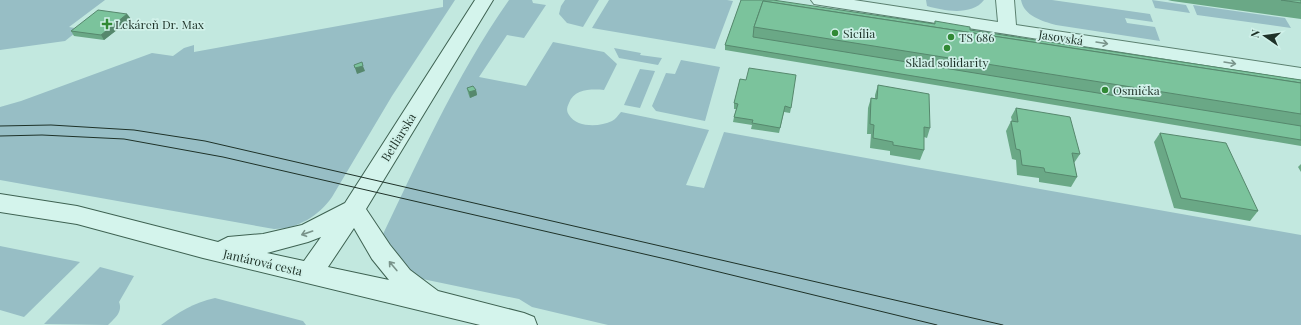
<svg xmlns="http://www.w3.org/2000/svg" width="1301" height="325" viewBox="0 0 1301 325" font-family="'Playfair Display',serif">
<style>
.green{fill:#97bec5}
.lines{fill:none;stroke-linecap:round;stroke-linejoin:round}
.street-casing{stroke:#5b8070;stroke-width:2}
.secondary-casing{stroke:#3e6252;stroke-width:2}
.street{fill:#d4f4ec;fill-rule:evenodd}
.secondary{fill:#d4f4ec;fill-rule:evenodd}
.tram{stroke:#1e3228;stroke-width:1}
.wall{fill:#6aa886}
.shaded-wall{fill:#56886d}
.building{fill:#7bc39c;stroke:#56886d}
.oneway{stroke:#79938a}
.poi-dot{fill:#318935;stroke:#d0f1e9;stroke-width:1.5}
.labels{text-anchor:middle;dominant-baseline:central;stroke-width:3.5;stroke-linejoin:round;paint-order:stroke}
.poi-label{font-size:12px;fill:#1e3228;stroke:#d0f1e9;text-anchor:start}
.street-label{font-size:12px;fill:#1e3228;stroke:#d0f1e9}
</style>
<rect width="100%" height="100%" fill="#c2e8df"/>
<!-- green -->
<g class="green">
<path d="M 0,0 L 105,0 L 69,27 L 80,29 L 65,41 L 0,50 Z"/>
<path d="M 443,0 L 455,0 L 392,96 L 332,197 C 319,216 297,229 274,229 L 0,180 L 0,107 L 21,101 L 152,53 L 173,56 L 184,48 L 194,45 L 194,52 L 443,7 Z"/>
<path d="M 509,0 L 532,0 L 533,3 L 546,5 L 524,38 L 507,35 L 479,77 L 526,86 L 553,42 L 604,52 L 617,64 L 604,90 C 591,89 574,89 569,103 C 567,107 566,111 569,115 C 577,128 600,127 612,121 C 616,119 618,115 621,112 L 709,130 L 686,185 L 704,188 L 724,132 L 921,168 L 1301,235 L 1301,325 L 608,325 L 532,307 L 519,299 L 413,277 L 376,249 C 417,164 455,77 509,0 Z"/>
<path d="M 565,0 L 599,0 L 583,27 L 567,23 L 559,14 L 561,6 Z"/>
<path d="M 609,0 L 727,0 L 733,1 L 715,49 L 592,28 Z"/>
<path d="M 926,0 L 984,0 C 972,16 944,11 927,6 Z"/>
<path d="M 1021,0 L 1052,0 L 1150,14 L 1153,22 L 1125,18 L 1127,23 L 1155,27 L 1160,41 L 1056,25 C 1042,21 1024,16 1021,0 Z"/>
<path d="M 1152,0 L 1186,5 L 1190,13 L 1155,8 Z"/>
<path d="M 1193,5 L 1285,18 L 1291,28 L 1197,15 Z"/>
<path d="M 614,48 L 641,53 L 640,55 L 662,58 L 658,65 L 619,58 Z"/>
<path d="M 681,60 L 720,67 L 705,121 L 656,111 L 652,106 L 666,73 L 675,74 Z"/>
<path d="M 640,69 L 655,71 L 640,108 L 624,105 Z"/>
<path d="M 0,246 L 80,262 L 24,317 L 0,310 Z"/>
<path d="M 100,267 L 134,276 L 119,302 C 123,312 115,318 108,325 L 44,324 Z"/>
<path d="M 215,298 L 303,321 L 306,325 L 161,325 C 179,312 193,303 215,298 Z"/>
</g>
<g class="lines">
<!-- street casing -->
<g class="street-casing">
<path id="street" d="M 811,0 L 854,0 L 998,22 L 996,0 L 1014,0 L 1016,25 L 1301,68 L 1301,80 L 820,5 L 814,4 Z"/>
</g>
<!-- secondary casing -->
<g class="secondary-casing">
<path id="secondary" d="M 475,0 L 493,0 L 366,209 L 390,245 L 410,270 L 438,291 L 524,313 L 534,317 L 537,325 L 480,325 L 203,258 L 77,224 L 0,212 L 0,194 L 77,206 L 218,242 L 228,237 L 263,234 L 302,225 L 345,203 ZM 354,228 L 372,259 L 389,280 L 328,267 ZM 321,237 L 304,261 L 267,253 L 308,242 Z"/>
</g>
<!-- street -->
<use href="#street" class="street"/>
<!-- secondary -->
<use href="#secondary" class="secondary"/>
<!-- tram -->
<g class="tram">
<path d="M 0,126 L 51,125 L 134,130 L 205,141 L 1003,325"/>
<path d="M 0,136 L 42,135 L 124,139 L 223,157 L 670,260 L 937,325"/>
</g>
</g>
<!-- wall -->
<g class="wall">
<path d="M 741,0 L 934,24 L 935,21 L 970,30 L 1301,80 L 1301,146 L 725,50 L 725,45 Z"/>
<path d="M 1168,0 L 1301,0 L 1301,19 L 1172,1 Z"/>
<path d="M 127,14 L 131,19 L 104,40 L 74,36 L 71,31 Z"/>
<path d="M 740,79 L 791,108 L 790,113 L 784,112 L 779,133 L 751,129 L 752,125 L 733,122 L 734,117 L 736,109 L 734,109 L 734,103 Z"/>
<path d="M 878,85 L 930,128 L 927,138 L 924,137 L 924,150 L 920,160 L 890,155 L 890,151 L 870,148 L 871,134 L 867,134 L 868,108 L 871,98 L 875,98 L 875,95 Z"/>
<path d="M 467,88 L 476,90 L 477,95 L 470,98 L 468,93 Z"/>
<path d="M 1016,108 L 1080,154 L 1074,163 L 1077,177 L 1071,187 L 1039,182 L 1039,178 L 1017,175 L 1016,160 L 1012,159 L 1006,131 L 1011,121 L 1012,121 L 1011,117 Z"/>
<path d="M 1160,133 L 1258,211 L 1250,221 L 1174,208 L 1154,142 Z"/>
<path d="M 1301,164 L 1301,172 L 1298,167 Z"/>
</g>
<!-- shaded-wall -->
<g class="shaded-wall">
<path d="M 127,14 L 131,19 L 104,40 L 101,35 Z"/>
<path d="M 363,66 L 365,71 L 357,74 L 355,68 Z"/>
<path d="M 476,90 L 477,95 L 470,98 L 469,92 Z"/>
</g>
<!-- building -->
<g class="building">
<path d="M 741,0 L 773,0 L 935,24 L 935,21 L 970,27 L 970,30 L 1301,80 L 1301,83 L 763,1 L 754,27 L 753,37 L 1301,126 L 1301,140 L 725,45 Z"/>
<path d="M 1281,0 L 1301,0 L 1301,3 Z"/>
<path d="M 763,1 L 1301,83 L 1301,114 L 754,27 Z"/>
<path d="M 98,10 L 127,14 L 101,35 L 71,31 Z"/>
<path d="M 362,62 L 363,66 L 355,68 L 354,65 Z"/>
<path d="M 749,68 L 796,75 L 791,108 L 785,106 L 780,128 L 752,123 L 753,120 L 734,117 L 738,104 L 734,103 L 740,79 L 746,80 Z"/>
<path d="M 878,85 L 929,94 L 930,128 L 924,127 L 924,150 L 893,145 L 893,142 L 873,138 L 874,125 L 870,124 L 871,98 L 877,99 Z"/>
<path d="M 473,86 L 476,90 L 469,92 L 467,88 Z"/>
<path d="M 1016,108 L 1070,117 L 1080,154 L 1072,153 L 1077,177 L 1045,172 L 1044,168 L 1022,165 L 1020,150 L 1016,149 L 1011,121 L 1018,122 Z"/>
<path d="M 1160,133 L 1226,143 L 1258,211 L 1181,198 Z"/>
</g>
<!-- one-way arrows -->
<defs><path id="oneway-shaft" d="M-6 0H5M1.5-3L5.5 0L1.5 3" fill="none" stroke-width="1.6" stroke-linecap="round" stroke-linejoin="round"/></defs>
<g class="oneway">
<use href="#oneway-shaft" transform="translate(1102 43) rotate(9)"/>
<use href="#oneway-shaft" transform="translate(1230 63) rotate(9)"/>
<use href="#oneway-shaft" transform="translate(307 233) rotate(161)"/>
<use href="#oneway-shaft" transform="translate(393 266) rotate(-130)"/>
</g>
<!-- markers -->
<g class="poi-dot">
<path d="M105 18h4v4h4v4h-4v4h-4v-4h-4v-4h4z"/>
<circle cx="835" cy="33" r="4"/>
<circle cx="951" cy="37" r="4"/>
<circle cx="947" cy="48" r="4"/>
<circle cx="1105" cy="90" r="4"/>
</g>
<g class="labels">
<!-- poi labels -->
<g class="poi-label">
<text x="115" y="24">Lekáreň Dr. Max</text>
<text x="843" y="33">Sicília</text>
<text x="959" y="37">TS 686</text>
<text x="947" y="62" text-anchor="middle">Sklad solidarity</text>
<text x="1113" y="90">Osmička</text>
</g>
<!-- street labels -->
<g class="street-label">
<text transform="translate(1061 37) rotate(9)">Jasovská</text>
<text transform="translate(398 137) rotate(-58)">Betliarska</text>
<text transform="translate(263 262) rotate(13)">Jantárová cesta</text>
</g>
</g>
<!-- north arrow -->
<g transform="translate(1265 36) rotate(283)" stroke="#d0f1e9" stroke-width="3" paint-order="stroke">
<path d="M0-3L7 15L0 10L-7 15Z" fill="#1e3228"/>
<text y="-6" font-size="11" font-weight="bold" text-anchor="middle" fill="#1e3228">N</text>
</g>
</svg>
